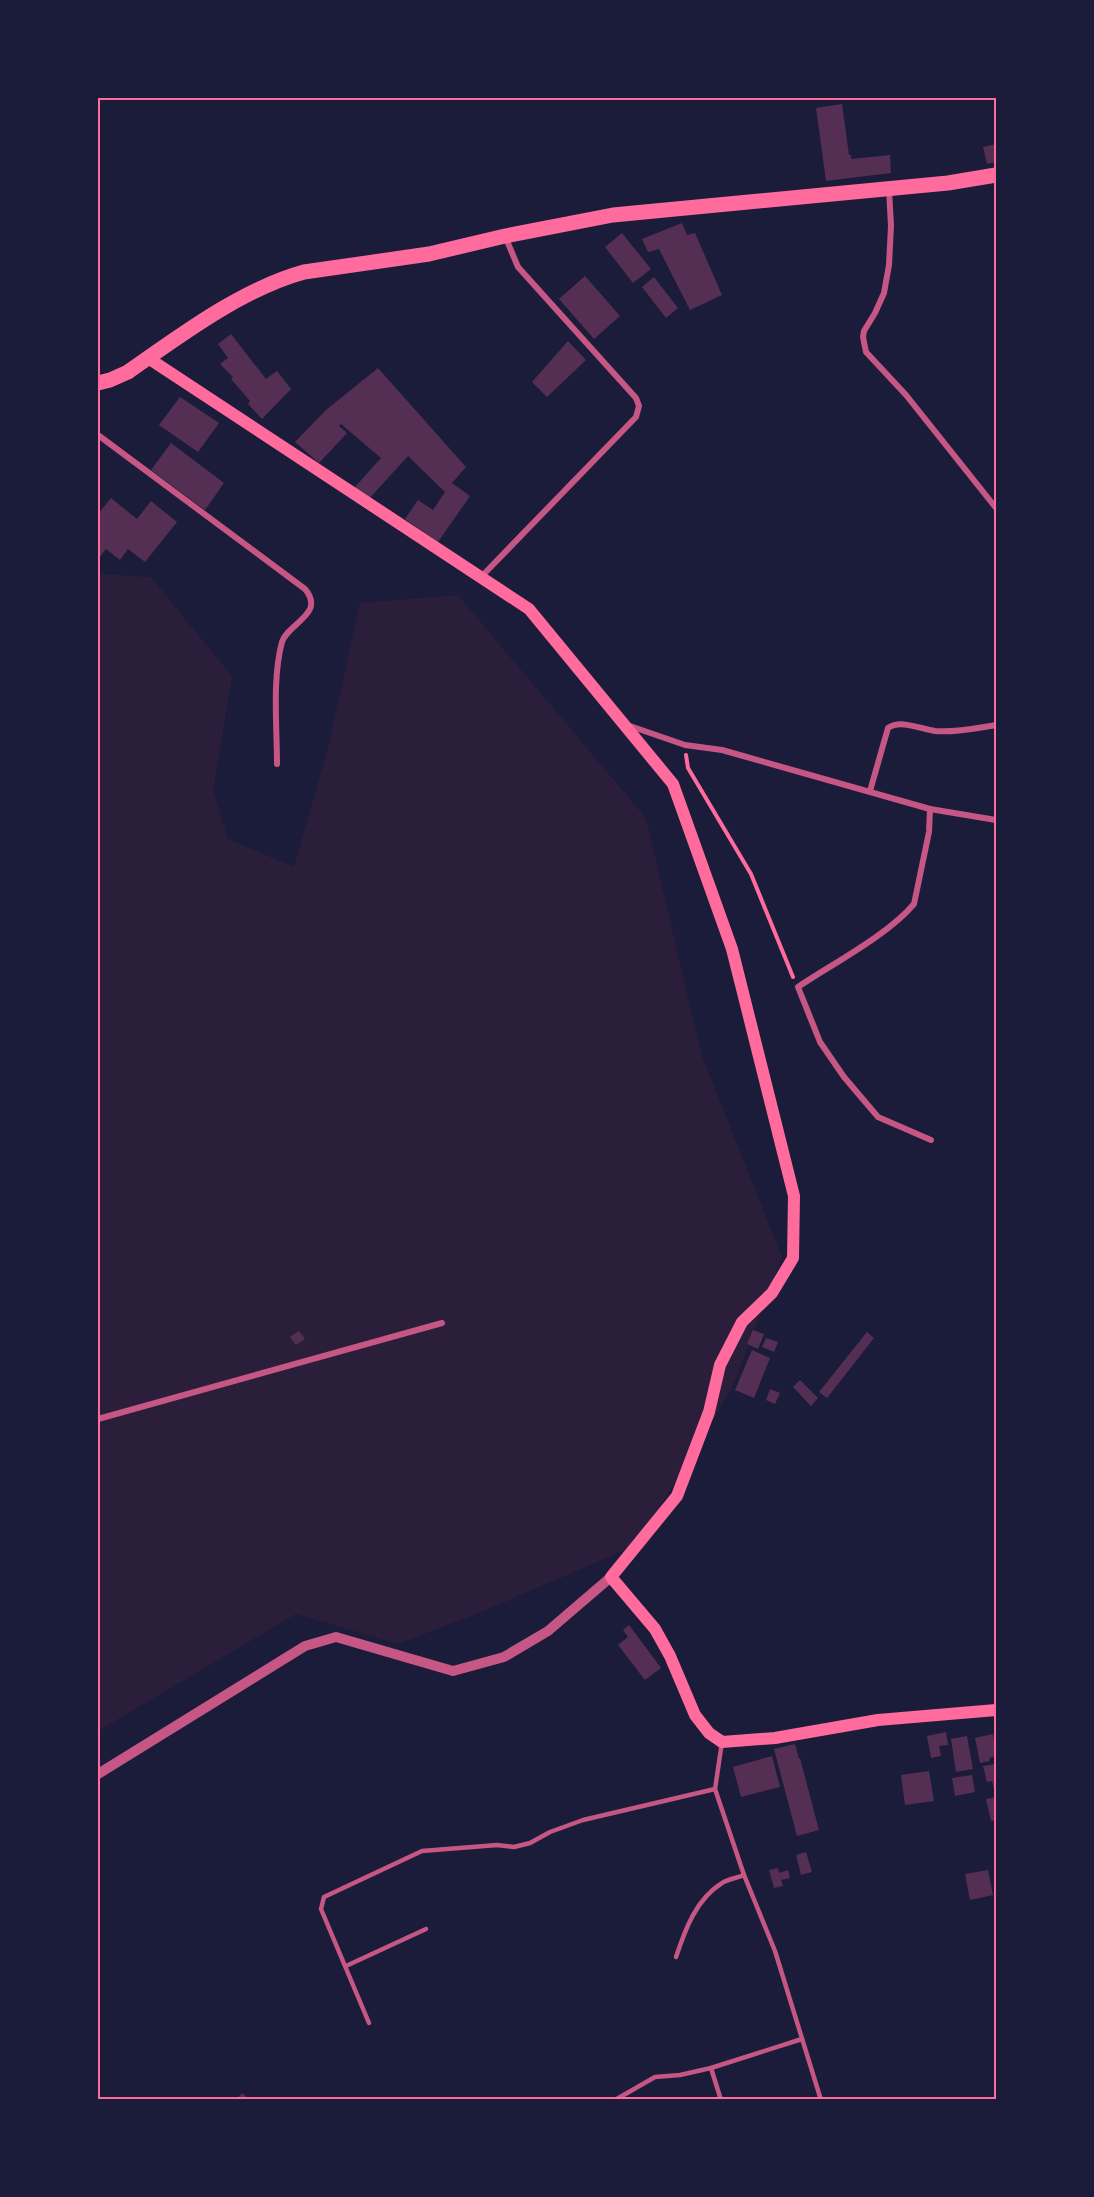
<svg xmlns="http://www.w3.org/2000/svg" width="1094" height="2197" viewBox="0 0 1094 2197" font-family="Barlow,sans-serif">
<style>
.green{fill:#2a1e3b}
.building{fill:#542f53}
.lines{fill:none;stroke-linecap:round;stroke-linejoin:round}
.path{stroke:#ff6b9d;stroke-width:4}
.service{stroke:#c65784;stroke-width:4.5}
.minor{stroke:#c65784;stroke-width:6}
.tertiary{stroke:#c65784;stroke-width:10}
.secondary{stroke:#ff6b9d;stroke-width:12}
.primary{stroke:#ff6b9d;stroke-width:15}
.neatline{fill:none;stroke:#ff6b9d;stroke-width:2}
</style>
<rect width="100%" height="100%" fill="#1b1b3a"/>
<!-- green -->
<path class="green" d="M 98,574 L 151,577 L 232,676 L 213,789 L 228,839 L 294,867 L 328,748 L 360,603 L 458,595 L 646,818 L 701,1053 L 782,1257 L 732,1388 L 637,1545 L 479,1613 L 398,1644 L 296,1614 L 98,1731 Z"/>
<!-- building -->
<g class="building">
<path d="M 842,104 L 849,155 L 851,155 L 851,159 L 890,155 L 891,173 L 826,181 L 816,108 Z"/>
<path d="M 996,144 L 996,162 L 987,164 L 983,147 Z"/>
<path d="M 682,223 L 687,235 L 695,233 L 722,295 L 690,310 L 659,249 L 648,252 L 642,239 Z"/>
<path d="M 622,233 L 651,269 L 633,283 L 605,247 Z"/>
<path d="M 585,276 L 620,316 L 594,339 L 559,299 Z"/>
<path d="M 654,277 L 678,308 L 666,318 L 642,287 Z"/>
<path d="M 231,334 L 266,379 L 277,371 L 291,389 L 262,419 L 248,404 L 250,401 L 231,379 L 233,377 L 220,364 L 228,358 L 218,344 Z"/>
<path d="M 568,341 L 586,360 L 547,397 L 532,382 Z"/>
<path d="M 378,368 L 466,467 L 452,483 L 470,496 L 438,542 L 405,519 L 418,500 L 433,510 L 445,492 L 408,456 L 368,500 L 354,488 L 381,458 L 341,424 L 339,426 L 347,433 L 319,463 L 295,442 L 326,410 Z"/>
<path d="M 180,397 L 219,423 L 198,452 L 159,425 Z"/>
<path d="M 171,443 L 224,483 L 205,510 L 151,470 Z"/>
<path d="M 111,498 L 137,519 L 151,501 L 177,522 L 145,562 L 128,549 L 120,560 L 106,549 L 98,559 L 98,514 Z"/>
<path d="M 753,1330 L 764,1334 L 758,1349 L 747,1344 Z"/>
<path d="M 299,1331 L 305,1339 L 296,1345 L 290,1337 Z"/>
<path d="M 867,1332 L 874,1338 L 827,1398 L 819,1392 Z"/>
<path d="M 766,1338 L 778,1342 L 774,1352 L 762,1347 Z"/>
<path d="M 752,1350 L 770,1358 L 754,1398 L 735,1390 Z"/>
<path d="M 800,1380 L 818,1398 L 811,1406 L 793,1387 Z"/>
<path d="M 770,1389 L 780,1393 L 775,1404 L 766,1400 Z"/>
<path d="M 629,1625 L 661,1668 L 645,1680 L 618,1645 L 628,1637 L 623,1630 Z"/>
<path d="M 946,1732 L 948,1745 L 939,1746 L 941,1756 L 931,1758 L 927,1736 Z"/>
<path d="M 993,1734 L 996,1756 L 989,1758 L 990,1761 L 980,1763 L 975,1738 Z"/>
<path d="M 967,1736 L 973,1769 L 956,1772 L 951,1739 Z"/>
<path d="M 795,1744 L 799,1759 L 800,1758 L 819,1830 L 797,1836 L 774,1749 Z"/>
<path d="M 772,1756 L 780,1787 L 741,1797 L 733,1767 Z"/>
<path d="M 996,1764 L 996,1797 L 992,1781 L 987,1782 L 983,1766 Z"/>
<path d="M 929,1771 L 934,1801 L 905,1805 L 901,1775 Z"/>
<path d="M 972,1775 L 975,1792 L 955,1796 L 952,1778 Z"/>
<path d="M 996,1797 L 996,1820 L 991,1821 L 986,1799 Z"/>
<path d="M 806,1852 L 812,1872 L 801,1875 L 796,1855 Z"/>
<path d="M 778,1868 L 779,1873 L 788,1870 L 790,1878 L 781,1880 L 783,1886 L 774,1888 L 769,1870 Z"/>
<path d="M 988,1870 L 993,1895 L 970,1900 L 965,1874 Z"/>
<path d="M 242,2093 L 250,2100 L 236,2100 Z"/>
</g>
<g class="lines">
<!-- path -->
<path class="path" d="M 686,755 L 688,768 L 751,874 L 793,977"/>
<!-- service -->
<g class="service">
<path d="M 722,1742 L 715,1789 L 744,1875 L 775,1951 L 821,2100"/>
<path d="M 676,1957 C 685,1930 696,1899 722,1883 C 728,1879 737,1878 744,1875"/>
<path d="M 346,1966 L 426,1929"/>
<path d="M 369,2023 L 321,1909 L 324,1897 L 422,1851 L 497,1845 L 514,1847 L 530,1843 L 550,1832 L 583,1820 L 715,1789"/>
<path d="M 711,2068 L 721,2100"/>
<path d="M 615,2100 L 655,2077 L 680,2075 L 711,2068 L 802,2039"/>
</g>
<!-- minor -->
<g class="minor">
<path d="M 889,189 L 891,226 L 889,265 L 884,293 L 875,313 L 864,331 L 863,337 L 866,352 L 906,395 L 996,508"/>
<path d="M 98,435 L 305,589 C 326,614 288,623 282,642 C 272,679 277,726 277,764"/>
<path d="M 481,577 L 636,417 L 639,406 L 636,398 L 518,267 L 505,236"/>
<path d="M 627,725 L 685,745 L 722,750 L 930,809 L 996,820"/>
<path d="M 870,791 L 888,728 C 901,719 920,729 935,731 C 954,733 977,728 996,725"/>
<path d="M 930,809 L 929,832 L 914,904 C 888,935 832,964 798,987 L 820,1042 L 844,1077 L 878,1117 L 931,1140"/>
<path d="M 98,1419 L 442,1323"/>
</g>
<!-- tertiary -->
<path class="tertiary" d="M 98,1774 L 305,1646 L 336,1637 L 453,1671 L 504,1657 L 548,1631 L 611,1577"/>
<!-- secondary -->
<path class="secondary" d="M 148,358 L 529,609 L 673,784 L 732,949 L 794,1196 L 793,1258 L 772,1293 L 742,1322 L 720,1365 L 709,1412 L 677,1496 L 611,1577 L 655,1629 L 670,1656 L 695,1715 L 709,1733 L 722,1742 L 775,1738 L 878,1720 L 996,1710"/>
<!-- primary -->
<path class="primary" d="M 98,383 L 110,380 L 128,372 C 181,335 242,289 304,272 L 429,254 L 505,236 L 613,215 L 948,183 L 996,175"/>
</g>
<!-- border -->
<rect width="1094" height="2197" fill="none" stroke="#1b1b3a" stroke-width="198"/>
<rect x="99" y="99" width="896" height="1999" class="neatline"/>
</svg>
